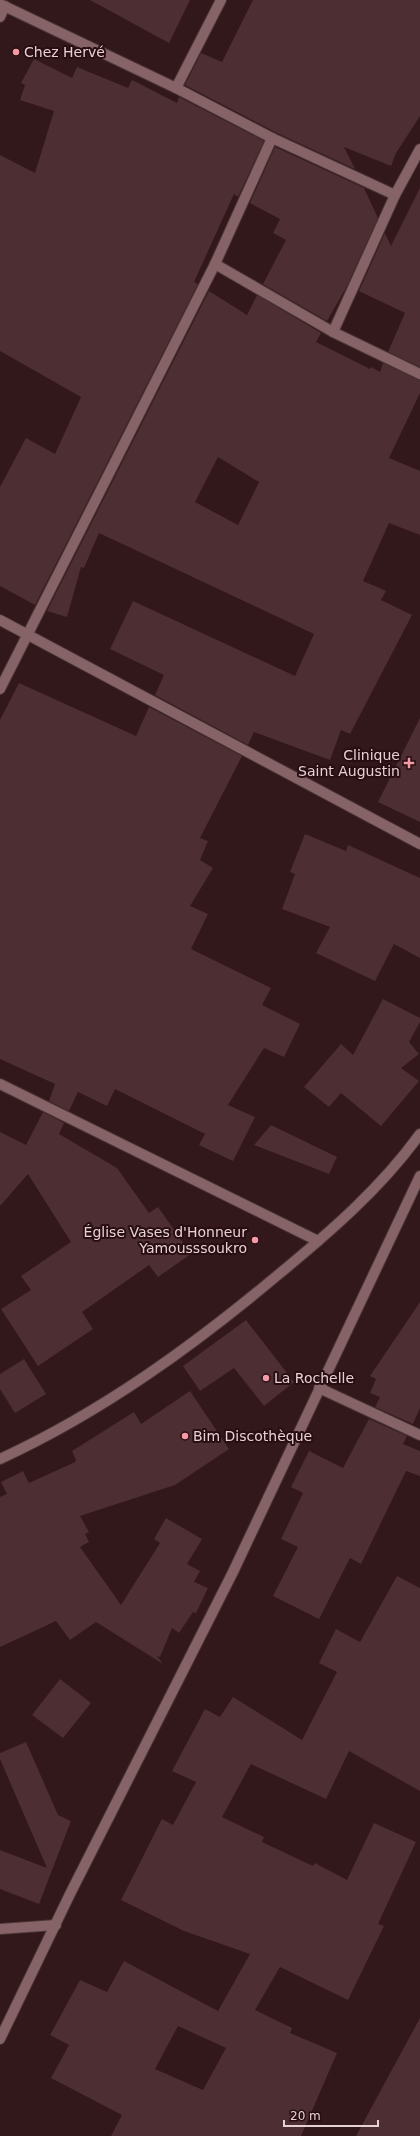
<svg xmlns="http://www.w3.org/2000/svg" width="420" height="2136" viewBox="0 0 420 2136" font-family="'DejaVu Sans',sans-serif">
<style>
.building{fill:#4d2e32;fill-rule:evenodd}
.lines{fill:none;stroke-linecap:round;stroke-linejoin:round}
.street-casing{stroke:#4a3437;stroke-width:12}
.secondary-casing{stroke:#4a3437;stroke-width:12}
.street{stroke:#866367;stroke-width:10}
.secondary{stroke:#866367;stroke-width:10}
.poi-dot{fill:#f49aa5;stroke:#280d12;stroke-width:1.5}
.labels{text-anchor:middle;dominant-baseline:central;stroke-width:4;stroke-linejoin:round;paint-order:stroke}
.poi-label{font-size:14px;fill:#e6d2d3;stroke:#280d12;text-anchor:start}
</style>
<rect width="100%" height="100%" fill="#32171b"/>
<!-- building -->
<g class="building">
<path d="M 90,0 L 190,0 L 169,43 Z"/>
<path d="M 253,0 L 420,0 L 420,116 L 396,153 L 391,166 L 344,147 L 355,169 L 275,132 L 185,85 L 201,53 L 222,62 Z"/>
<path d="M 34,59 L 72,78 L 77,67 L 128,88 L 132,80 L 177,103 L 179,97 L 264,141 L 238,197 L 234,194 L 194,282 L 198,284 L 35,605 L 0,586 L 0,487 L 26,438 L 55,454 L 81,397 L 0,351 L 0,155 L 35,173 L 54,111 L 20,100 L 25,85 L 21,83 Z"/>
<path d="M 275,147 L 364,188 L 378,218 L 347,286 L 327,321 L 263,284 L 286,240 L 273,233 L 280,219 L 250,203 Z"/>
<path d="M 420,188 L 420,367 L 388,352 L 405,313 L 359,291 L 385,233 L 391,246 Z"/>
<path d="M 209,291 L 247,315 L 257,295 L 321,333 L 316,342 L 370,369 L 371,367 L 380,372 L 383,363 L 420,380 L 420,393 L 389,458 L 420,471 L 420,535 L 389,523 L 363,581 L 386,591 L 381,600 L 412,615 L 350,734 L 341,730 L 330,760 L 254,732 L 248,745 L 155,695 L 164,675 L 110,649 L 133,601 L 295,676 L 314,634 L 99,533 L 84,568 L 81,567 L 67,617 L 47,611 ZM 218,457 L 259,482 L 238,525 L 195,502 Z"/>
<path d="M 19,683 L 136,736 L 149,707 L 242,756 L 200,838 L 208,841 L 200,860 L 213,868 L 190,906 L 208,914 L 191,949 L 271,988 L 262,1005 L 300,1024 L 284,1057 L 264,1048 L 228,1105 L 255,1117 L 233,1161 L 199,1145 L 205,1134 L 115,1089 L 107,1106 L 78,1092 L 69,1111 L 49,1101 L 55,1084 L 0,1059 L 0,720 Z"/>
<path d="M 420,718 L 420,822 L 378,802 Z"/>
<path d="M 305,834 L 346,851 L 348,845 L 420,878 L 420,958 L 394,944 L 375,981 L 316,953 L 330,927 L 282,909 L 295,874 L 290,872 Z"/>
<path d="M 383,999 L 420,1018 L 420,1022 L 409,1042 L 419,1054 L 401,1068 L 419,1081 L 381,1126 L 341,1093 L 329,1107 L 304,1087 L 341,1044 L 353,1055 Z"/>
<path d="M 43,1112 L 64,1123 L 59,1134 L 117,1168 L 149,1213 L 158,1207 L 191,1254 L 158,1277 L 149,1265 L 82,1312 L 93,1329 L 38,1366 L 1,1309 L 31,1290 L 21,1276 L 71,1242 L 28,1174 L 0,1206 L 0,1132 L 26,1145 Z"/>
<path d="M 271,1125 L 337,1157 L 329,1174 L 254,1145 Z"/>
<path d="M 420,1302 L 420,1408 L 413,1424 L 375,1407 L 380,1397 L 370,1393 L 376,1379 L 370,1376 Z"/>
<path d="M 246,1320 L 294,1382 L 264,1406 L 234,1368 L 200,1391 L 183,1366 Z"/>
<path d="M 24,1359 L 46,1394 L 15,1413 L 0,1389 L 0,1374 Z"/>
<path d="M 190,1391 L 229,1449 L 175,1485 L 80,1516 L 89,1532 L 85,1534 L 89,1542 L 80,1547 L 121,1605 L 160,1543 L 154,1539 L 166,1518 L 202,1539 L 187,1564 L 200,1571 L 194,1582 L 208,1588 L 196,1613 L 193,1612 L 179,1633 L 172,1628 L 160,1657 L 157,1656 L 163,1664 L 96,1622 L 70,1640 L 56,1621 L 0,1647 L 0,1497 L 7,1494 L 1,1482 L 23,1471 L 29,1483 L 75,1462 L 76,1460 L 72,1451 L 134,1412 L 141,1424 Z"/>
<path d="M 369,1419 L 407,1436 L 403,1444 L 420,1451 L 420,1476 L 406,1471 L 361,1564 L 350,1558 L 319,1619 L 273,1596 L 298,1547 L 281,1539 L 303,1493 L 291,1487 L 309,1451 L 343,1468 Z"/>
<path d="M 397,1576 L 420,1588 L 420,1791 L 349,1751 L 326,1799 L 251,1764 L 222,1817 L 264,1837 L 262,1842 L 313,1866 L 315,1863 L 347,1880 L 374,1823 L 416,1842 L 378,1924 L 384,1926 L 348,2000 L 280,1967 L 255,2010 L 292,2028 L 290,2033 L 337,2053 L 301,2136 L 111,2136 L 122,2115 L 51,2078 L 69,2045 L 50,2035 L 80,1980 L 107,1992 L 124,1961 L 218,2011 L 250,1954 L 184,1931 L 121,1900 L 162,1819 L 173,1825 L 196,1782 L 172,1771 L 205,1709 L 220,1717 L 233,1697 L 302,1740 L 337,1672 L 319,1663 L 336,1629 L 360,1642 ZM 178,2026 L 226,2048 L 203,2090 L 155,2069 Z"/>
<path d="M 60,1679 L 91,1703 L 63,1738 L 32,1715 Z"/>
<path d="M 26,1742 L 58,1815 L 71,1821 L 39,1904 L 0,1889 L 0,1850 L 47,1868 L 0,1759 L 0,1753 Z"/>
<path d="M 420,2018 L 420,2136 L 356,2136 Z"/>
</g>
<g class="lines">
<!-- street casing -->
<g class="street-casing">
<g id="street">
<path d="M 0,4 L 176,88 L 272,138 L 395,195"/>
<path d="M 0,17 L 5,6"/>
<path d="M 176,88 L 221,0"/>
<path d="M 215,264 L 333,332 L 420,374"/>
<path d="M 333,332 L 395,195 L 420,149"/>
<path d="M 0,620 L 420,844"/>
<path d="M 0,689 L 215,264 L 272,138"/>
<path d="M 0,1084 L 318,1241"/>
<path d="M 319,1388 L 420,1435"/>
<path d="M 0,1929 L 56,1925"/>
<path d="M 0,2039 L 70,1894 L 233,1572 L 420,1176"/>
</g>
</g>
<!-- secondary casing -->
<g class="secondary-casing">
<path id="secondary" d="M 0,1459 C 102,1412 193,1346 279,1274 C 330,1232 381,1188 420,1134"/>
</g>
<!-- street -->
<use href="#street" class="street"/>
<!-- secondary -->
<use href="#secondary" class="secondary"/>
</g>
<!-- markers -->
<g class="poi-dot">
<circle cx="16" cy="52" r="4"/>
<path d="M407 757h4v4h4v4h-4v4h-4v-4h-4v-4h4z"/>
<circle cx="255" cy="1240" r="4"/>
<circle cx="266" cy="1378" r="4"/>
<circle cx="185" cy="1436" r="4"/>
</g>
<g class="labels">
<!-- poi labels -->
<g class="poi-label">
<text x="24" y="52">Chez Hervé</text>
<text x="400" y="755" text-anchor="end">Clinique<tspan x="400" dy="16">Saint Augustin</tspan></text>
<text x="247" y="1232" text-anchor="end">Église Vases d'Honneur<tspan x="247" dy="16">Yamousssoukro</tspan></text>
<text x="274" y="1378">La Rochelle</text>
<text x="193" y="1436">Bim Discothèque</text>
</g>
</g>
<!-- scale -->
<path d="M284 2120v6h94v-6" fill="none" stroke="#e6d2d3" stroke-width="2"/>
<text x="290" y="2120" font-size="12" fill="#e6d2d3" stroke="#280d12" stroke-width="3" paint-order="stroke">20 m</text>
</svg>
